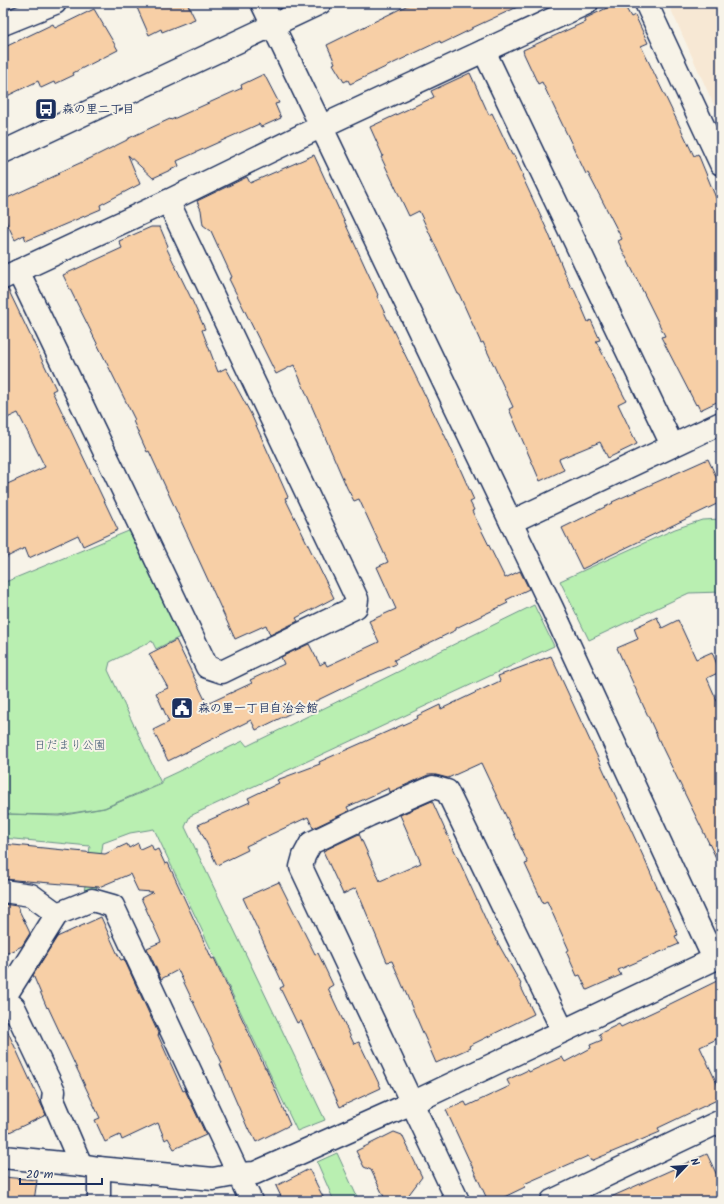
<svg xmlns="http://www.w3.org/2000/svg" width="724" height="1204" viewBox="0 0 724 1204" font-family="Kalam,'Klee One',sans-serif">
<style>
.built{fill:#f7e8d4}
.green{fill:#b9efb1;stroke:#6a8f88}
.building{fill:#f7cfa6;stroke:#1b2f5e}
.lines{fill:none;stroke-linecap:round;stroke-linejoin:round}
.minor-casing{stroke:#1b2f5e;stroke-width:25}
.tertiary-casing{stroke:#1b2f5e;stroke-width:25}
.minor{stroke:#f7f3e8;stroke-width:22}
.tertiary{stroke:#f7f3e8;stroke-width:22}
.labels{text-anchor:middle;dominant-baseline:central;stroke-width:4;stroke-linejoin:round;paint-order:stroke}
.poi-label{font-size:12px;font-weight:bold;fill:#1b2f5e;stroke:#f7f3e8;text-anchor:start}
.park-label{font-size:12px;fill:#3b556f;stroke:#f7f3e8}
</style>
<rect width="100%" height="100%" fill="#f7f3e8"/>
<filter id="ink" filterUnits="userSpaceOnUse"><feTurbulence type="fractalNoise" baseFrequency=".025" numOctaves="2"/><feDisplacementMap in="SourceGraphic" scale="8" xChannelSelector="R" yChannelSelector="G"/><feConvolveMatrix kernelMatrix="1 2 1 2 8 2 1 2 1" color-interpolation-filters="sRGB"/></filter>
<g filter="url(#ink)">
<!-- built -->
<path class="built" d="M 668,3 L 721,3 L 721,121 Z"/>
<!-- green -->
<g class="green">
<path d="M 721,519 L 721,592 L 689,593 L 589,640 L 560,581 L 675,529 L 702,520 Z"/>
<path d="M 131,530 L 180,637 L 156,649 L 152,641 L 110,662 L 108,670 L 161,783 L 104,808 L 59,815 L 7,814 L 59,816 L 105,808 L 162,784 L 162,779 L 243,741 L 247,746 L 534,605 L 554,646 L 190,816 L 185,827 L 325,1120 L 297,1131 L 154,829 L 130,833 L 103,843 L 96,890 L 89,893 L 84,893 L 90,846 L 3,838 L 3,583 Z"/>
<path d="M 337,1153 L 359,1201 L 334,1201 L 317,1162 Z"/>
</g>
<!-- building -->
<g class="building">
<path d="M 135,3 L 187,3 L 195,19 L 162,32 L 161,29 L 149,35 Z"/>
<path d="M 412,3 L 526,3 L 472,28 L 472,29 L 441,44 L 440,41 L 350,84 L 348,80 L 344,82 L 333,64 L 335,63 L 327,45 Z"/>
<path d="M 617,3 L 623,3 L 631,17 L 635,15 L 648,43 L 641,46 L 694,156 L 698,154 L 721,210 L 721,400 L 700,410 L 697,404 L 696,405 L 661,337 L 665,336 L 618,241 L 622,239 L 588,173 L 586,174 L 542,82 L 538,84 L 524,54 L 523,50 L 585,22 L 584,19 Z"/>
<path d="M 94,9 L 118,50 L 73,73 L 74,75 L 55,84 L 54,82 L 41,88 L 38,81 L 3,98 L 3,48 L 53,24 L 55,28 Z"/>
<path d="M 470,73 L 489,115 L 492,113 L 512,155 L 514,155 L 523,175 L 522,176 L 548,232 L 571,288 L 573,287 L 588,322 L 591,320 L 600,340 L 596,341 L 626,400 L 618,404 L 637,444 L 608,458 L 600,442 L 559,459 L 564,470 L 540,481 L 509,409 L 513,407 L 483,342 L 481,343 L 459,294 L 458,294 L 419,211 L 409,216 L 381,157 L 383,156 L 370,127 L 434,97 L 431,91 Z"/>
<path d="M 264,74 L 279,103 L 275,104 L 281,118 L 261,127 L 259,124 L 177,161 L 179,166 L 153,178 L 128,155 L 140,184 L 100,205 L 101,209 L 26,241 L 24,235 L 15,240 L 3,215 L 3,200 L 59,174 L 58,173 L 91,158 L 127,140 L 127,139 L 159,124 L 170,119 L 171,120 L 242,88 L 241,85 Z"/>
<path d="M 314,155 L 378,295 L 377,296 L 386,316 L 449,444 L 474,500 L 470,502 L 474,510 L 472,511 L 505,578 L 520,571 L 529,589 L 506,600 L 508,603 L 456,628 L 456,630 L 394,660 L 396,664 L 357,681 L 256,730 L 251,720 L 168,761 L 153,730 L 169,722 L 156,693 L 168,688 L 149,654 L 176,640 L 207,704 L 252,683 L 250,680 L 284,664 L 281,657 L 309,644 L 320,665 L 325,662 L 327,666 L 379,642 L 369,621 L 396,609 L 377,567 L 388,562 L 359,499 L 354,501 L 347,488 L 294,365 L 276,374 L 229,279 L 232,277 L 211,231 L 203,225 L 201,210 L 197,201 L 247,177 L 250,183 Z"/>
<path d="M 151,227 L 160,227 L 168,246 L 166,247 L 191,298 L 205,329 L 202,330 L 218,372 L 226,368 L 251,414 L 288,497 L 285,498 L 334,598 L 296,618 L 298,621 L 270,635 L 266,625 L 235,639 L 149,451 L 147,452 L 133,421 L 135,420 L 63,275 L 122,248 L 119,241 Z"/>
<path d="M 8,289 L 56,389 L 52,391 L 118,530 L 83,546 L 78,535 L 29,558 L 25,548 L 3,559 L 3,486 L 45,467 L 18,413 L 3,420 L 3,290 Z"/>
<path d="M 708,459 L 721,487 L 721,502 L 582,569 L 562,528 L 613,503 L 612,502 Z"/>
<path d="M 657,617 L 662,628 L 678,620 L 696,659 L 712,652 L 720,672 L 707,678 L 721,710 L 721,868 L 663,749 L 617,648 L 638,639 L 634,628 Z"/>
<path d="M 551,656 L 644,858 L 678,935 L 675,936 L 679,944 L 618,970 L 621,975 L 587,990 L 580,975 L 577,976 L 566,951 L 569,950 L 547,901 L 543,903 L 525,864 L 528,863 L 481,763 L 448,778 L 436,775 L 428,775 L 390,792 L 389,788 L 347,807 L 349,811 L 313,828 L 308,817 L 246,846 L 248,850 L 217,865 L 198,825 L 250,802 L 248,798 L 279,783 L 277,780 L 320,764 L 319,762 L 418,718 L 417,716 L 440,705 L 441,709 L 500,681 L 498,676 Z"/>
<path d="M 432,801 L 490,929 L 521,984 L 520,985 L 534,1014 L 469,1046 L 470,1048 L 436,1063 L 392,961 L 387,962 L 356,888 L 343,894 L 323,851 L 359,834 L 380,881 L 421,863 L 400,815 Z"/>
<path d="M 138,843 L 140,849 L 151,844 L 154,851 L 158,849 L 165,864 L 168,863 L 212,959 L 214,958 L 265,1068 L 266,1068 L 290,1125 L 256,1142 L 249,1128 L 248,1129 L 220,1064 L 222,1063 L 178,970 L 161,979 L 147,948 L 161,942 L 141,898 L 153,892 L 138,891 L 130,874 L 99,887 L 3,879 L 3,844 L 105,854 L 127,844 L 129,848 Z"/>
<path d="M 279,882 L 315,954 L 318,953 L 333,985 L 328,988 L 354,1044 L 359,1042 L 381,1088 L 340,1107 L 301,1021 L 297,1023 L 280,988 L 284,986 L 243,898 Z"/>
<path d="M 3,904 L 17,906 L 30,933 L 22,946 L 3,955 Z"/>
<path d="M 101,917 L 118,955 L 121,960 L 124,959 L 159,1035 L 158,1035 L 183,1091 L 185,1090 L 206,1135 L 174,1149 L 168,1138 L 165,1140 L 158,1123 L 122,1140 L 120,1135 L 105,1142 L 95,1120 L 100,1118 L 48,1007 L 47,1008 L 33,975 L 57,937 Z"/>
<path d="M 721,979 L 721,1037 L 700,1047 L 721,1092 L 721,1098 L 658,1128 L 660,1132 L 591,1161 L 588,1156 L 524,1184 L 525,1187 L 496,1201 L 488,1201 L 446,1110 L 465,1102 L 467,1106 L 510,1086 L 507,1080 L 528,1070 L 529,1072 L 562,1057 L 565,1062 L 591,1048 L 590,1045 L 602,1040 L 599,1034 L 619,1024 L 621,1027 L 670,1004 Z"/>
<path d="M 3,1021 L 46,1115 L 3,1135 Z"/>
<path d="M 394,1132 L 402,1135 L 422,1177 L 404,1201 L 386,1201 L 371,1170 L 364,1167 L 356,1151 Z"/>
<path d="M 707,1154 L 721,1184 L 721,1201 L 602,1201 Z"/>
<path d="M 309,1169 L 325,1201 L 283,1201 L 276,1186 Z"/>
<path d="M 3,1177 L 37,1180 L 34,1201 L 3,1201 Z"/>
</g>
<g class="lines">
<!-- minor casing -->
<g class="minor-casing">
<g id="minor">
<path d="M 262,3 L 553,610 L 714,959"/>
<path d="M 646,3 L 721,164"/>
<path d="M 3,24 L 55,3"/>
<path d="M 484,51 L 672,445"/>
<path d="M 18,271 L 143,532 L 207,667 L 222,672 L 356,607 L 357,599 L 168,201"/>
<path d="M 3,278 L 168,201 L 301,136 L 587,3"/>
<path d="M 511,522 L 721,423"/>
<path d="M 3,891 L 31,895 L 57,914"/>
<path d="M 4,999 L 14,1007 L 54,1091 L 53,1100 L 81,1165"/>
<path d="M 3,1000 L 57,914 L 92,900 L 113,906 L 251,1201"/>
<path d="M 3,1157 L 81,1165 L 99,1168 L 213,1179 L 239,1174 L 255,1173 L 412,1103 L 721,956"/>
<path d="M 99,1168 L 99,1201"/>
<path d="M 458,1201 L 301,867 L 304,856 L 311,843 L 369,815 L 433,787 L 447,791 L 563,1031"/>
<path d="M 552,1201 L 721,1121"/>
</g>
</g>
<!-- tertiary casing -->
<g class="tertiary-casing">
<path id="tertiary" d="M 3,152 L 320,3"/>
</g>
<!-- minor -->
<use href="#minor" class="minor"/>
<!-- tertiary -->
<use href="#tertiary" class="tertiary"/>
</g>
</g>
<!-- icons -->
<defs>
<g id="bus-square" transform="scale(1.15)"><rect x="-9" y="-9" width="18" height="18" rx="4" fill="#1b2f5e" stroke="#f7f3e8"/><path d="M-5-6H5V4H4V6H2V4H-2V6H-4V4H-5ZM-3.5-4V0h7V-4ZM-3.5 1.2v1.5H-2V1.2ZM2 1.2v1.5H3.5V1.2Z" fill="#fff"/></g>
<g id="civic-square" transform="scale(1.15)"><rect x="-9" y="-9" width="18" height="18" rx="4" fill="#1b2f5e" stroke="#f7f3e8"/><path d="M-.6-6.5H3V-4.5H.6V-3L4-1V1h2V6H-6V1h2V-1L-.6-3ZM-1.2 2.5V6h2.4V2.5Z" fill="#fff"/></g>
</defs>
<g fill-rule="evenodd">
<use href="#bus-square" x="46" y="109"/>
<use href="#civic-square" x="182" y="708"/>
</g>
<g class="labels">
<!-- poi labels -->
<g class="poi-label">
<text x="62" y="109">森の里二丁目</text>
<text x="198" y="708">森の里一丁目自治会館</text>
</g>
<!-- park labels -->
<g class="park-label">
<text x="70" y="745">日だまり公園</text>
</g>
</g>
<!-- margin -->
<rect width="724" height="1204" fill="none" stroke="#f7f3e8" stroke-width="16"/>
<rect x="8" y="8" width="708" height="1188" fill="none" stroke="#1b2f5e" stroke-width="1.5" filter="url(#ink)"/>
<!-- north arrow -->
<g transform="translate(686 1166) rotate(65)" stroke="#f7f3e8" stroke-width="3" paint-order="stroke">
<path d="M0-3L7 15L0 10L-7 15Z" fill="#1b2f5e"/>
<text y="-6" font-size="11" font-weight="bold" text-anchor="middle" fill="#1b2f5e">N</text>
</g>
<!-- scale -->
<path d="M20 1178v6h82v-6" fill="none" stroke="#1b2f5e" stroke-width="2"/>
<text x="26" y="1178" font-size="12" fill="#1b2f5e" stroke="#f7f3e8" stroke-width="3" paint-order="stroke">20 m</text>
</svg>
